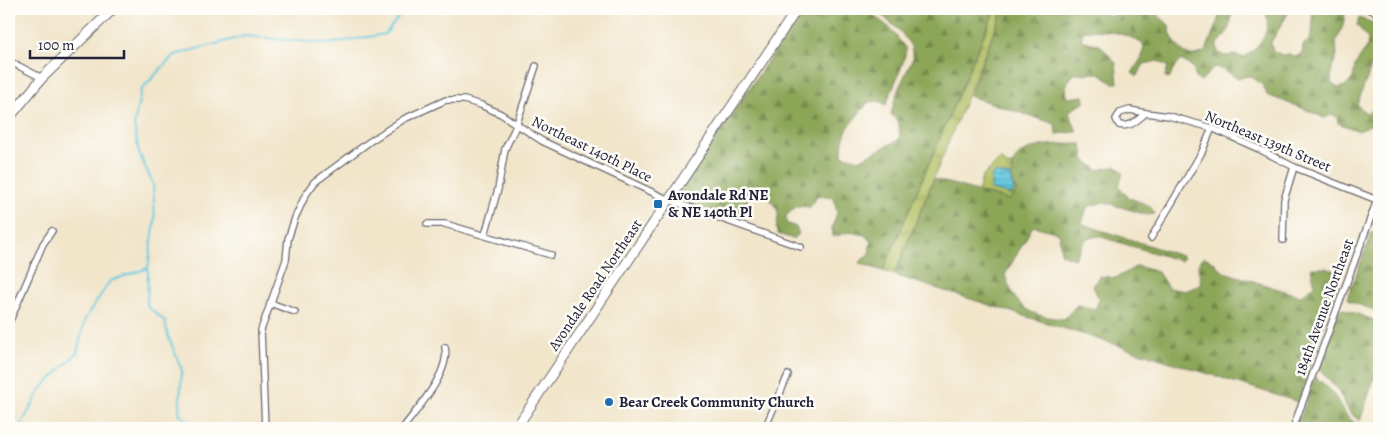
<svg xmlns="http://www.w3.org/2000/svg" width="1388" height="437" viewBox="0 0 1388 437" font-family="Alegreya,serif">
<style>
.grass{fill:url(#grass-tufts);stroke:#6a704e}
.forest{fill:url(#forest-firs);stroke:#57644a}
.water{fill:url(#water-rules);stroke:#42748c}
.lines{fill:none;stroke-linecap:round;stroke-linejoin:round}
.stream{stroke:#61c7de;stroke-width:2}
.street-casing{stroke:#6a666d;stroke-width:8}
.secondary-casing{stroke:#6a666d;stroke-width:11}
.street{stroke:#fff;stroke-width:5.5}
.secondary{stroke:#fff;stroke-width:9}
.poi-dot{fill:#1f6fb2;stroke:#fdfcf7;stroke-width:2}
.labels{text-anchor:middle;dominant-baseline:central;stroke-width:5;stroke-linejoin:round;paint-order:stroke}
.street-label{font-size:15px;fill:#22223b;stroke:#fdfcf7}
.poi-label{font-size:15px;font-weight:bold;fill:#22223b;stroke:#fdfcf7;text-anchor:start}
</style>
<defs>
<pattern id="grass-tufts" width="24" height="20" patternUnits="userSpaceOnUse" patternTransform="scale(1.25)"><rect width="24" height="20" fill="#b1bf62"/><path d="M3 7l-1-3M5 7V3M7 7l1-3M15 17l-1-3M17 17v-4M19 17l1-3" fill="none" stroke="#909b52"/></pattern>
<pattern id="forest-firs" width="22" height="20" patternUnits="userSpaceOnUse" patternTransform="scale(1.25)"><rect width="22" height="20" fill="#8ca658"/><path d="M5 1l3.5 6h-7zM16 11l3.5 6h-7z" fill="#72874a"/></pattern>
<pattern id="water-rules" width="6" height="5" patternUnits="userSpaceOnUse" patternTransform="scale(1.25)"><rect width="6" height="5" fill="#61c7de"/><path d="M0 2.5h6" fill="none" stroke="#50a1b5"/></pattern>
</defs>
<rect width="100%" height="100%" fill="#fdfcf7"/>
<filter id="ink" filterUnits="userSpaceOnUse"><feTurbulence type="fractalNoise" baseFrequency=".02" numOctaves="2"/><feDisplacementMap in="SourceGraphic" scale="10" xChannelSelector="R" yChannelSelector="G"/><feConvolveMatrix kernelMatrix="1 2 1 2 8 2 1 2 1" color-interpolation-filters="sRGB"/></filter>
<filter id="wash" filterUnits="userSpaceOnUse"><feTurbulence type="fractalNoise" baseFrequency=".0096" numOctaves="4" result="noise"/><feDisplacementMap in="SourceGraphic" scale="20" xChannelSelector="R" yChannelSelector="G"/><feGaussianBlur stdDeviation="1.12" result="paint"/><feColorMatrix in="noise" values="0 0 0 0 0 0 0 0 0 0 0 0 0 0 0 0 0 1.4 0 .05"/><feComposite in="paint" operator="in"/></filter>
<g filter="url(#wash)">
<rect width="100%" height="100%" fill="#f1e5ca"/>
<!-- grass -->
<g class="grass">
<path d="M 995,9 L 1003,9 L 894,275 L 883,271 Z"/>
<path d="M 1000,159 L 1007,165 L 1013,165 L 1011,174 L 1016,192 L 1009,200 L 978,192 L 982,177 Z"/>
</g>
<!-- forest -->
<g class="forest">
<path d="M 803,9 L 865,9 L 890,28 L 906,49 C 904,67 892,87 886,105 L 879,101 L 868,102 C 854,122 841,128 842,155 L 859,160 L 900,139 L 899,123 L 891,114 L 898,90 L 913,58 L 911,46 L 901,32 L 875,9 L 995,9 L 883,271 L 859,263 L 869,253 L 871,242 L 865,235 L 849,232 L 833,237 L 832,228 L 837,213 L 834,198 L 818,196 L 810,207 L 797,206 L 786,216 L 786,223 L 796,227 L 799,234 L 793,239 L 778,234 C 774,227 779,221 778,213 C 776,204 766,196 759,190 L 750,195 L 738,220 L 679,199 L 677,195 Z"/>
<path d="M 1003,9 L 1098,9 L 1099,12 L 1110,16 L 1127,9 L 1159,9 L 1158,15 L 1169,25 C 1169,36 1181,56 1194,55 C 1198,55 1203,52 1206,51 L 1222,9 L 1232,9 C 1232,25 1228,33 1217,45 L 1218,52 L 1224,56 L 1234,55 L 1244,57 C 1260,48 1273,28 1265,9 L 1291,9 L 1271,42 L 1273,51 L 1282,55 L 1290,54 L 1295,57 L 1302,54 L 1303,45 C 1314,39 1313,26 1312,14 L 1320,9 L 1346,9 L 1343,26 L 1336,42 L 1337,55 L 1332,68 L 1331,82 L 1338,88 L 1345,86 L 1353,78 L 1355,65 L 1367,47 L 1368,39 L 1357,25 L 1359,18 L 1379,25 L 1379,46 L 1357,105 L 1366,113 L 1379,109 L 1379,133 L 1376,127 L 1369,125 L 1359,131 L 1338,123 L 1337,117 L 1332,115 L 1324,118 C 1305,108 1287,103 1267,95 L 1263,85 L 1250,76 L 1237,78 L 1224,70 L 1215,67 L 1201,81 L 1196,79 L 1193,67 L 1181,60 L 1173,69 L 1170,78 L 1165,77 L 1168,66 L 1158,61 L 1144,64 L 1137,76 L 1132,73 L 1142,57 L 1144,45 C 1125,32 1107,30 1084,30 L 1081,40 L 1100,45 L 1116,63 L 1118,83 L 1112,83 L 1100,73 L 1074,74 L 1066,84 L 1067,98 L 1084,96 L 1084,103 L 1069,111 L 1077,132 L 1056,134 L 1055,124 L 969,96 Z"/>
<path d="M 1082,144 L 1084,159 L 1098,170 L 1117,166 L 1123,173 L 1119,186 L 1128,197 L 1150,206 L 1155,214 L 1147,215 L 1104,202 L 1087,207 L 1082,224 L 1182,256 L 1183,259 L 1181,261 L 1098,236 L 1086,239 L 1074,259 L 1061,254 L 1059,233 L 1033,226 L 1005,275 C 1016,309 1029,316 1064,319 L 1077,305 L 1095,309 L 1099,300 L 1093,286 L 1100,276 L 1116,278 L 1137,266 L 1158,272 L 1168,288 L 1185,291 L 1201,284 L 1198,264 L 1204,257 L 1213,261 L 1224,272 L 1301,296 L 1315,285 L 1311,268 L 1326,268 L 1341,272 L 1298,402 L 894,275 L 934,179 L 1009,200 L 1016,192 C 1014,186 1011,179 1011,173 C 1012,141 1061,144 1082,144 Z"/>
<path d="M 1379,230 L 1379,312 L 1349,301 L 1347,298 L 1372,233 Z"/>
<path d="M 1344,309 L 1379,322 L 1379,364 L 1360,421 L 1350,413 L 1336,387 L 1319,369 L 1339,310 Z"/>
<path d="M 1315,377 C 1320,381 1326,385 1330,390 C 1345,408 1342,420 1367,428 L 1297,428 Z"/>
</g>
<!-- water -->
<path class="water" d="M 996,173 L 1010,176 L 1014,190 L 1011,195 L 991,190 L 991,176 Z"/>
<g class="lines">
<!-- stream -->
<g class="stream">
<path d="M 148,269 L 147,306 L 165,321 L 168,336 L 182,370 L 179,413 L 194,428"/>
<path d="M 22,428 L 21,425 L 41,389 L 77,353 L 85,319 L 110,281 L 148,268 L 155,220 L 153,184 L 139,153 L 134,126 L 141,90 L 174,55 L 246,36 L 328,44 L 385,34 L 405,9"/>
</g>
</g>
</g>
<g filter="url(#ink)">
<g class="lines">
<!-- street casing -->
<g class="street-casing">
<g id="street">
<path d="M 1368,9 L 1379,13"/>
<path d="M 9,61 L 42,78"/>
<path d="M 1146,113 L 1130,110 L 1120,113 L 1116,119 L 1119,125 C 1131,128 1137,120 1146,113 L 1169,116 L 1212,128 L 1259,149 L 1294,167 L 1377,200"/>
<path d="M 427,224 L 445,224 L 551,255"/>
<path d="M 485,235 L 498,189 L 505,149 L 516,126 L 536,66"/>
<path d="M 1151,238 L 1202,152 L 1212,128"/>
<path d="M 1283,240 L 1284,200 L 1294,167"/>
<path d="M 270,303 L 295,312"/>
<path d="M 9,323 L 43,244 L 52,231"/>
<path d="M 265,428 L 261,330 L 286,260 L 288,239 L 295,218 L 305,196 L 315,182 L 369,142 L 404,119 L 446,100 L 464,100 L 481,105 L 501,114 L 542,141 L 669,200 L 801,247"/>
<path d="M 403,428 C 417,409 451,372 445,347"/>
<path d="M 765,428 L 788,375"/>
<path d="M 1293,428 L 1379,195"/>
</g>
</g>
<!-- secondary casing -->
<g class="secondary-casing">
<g id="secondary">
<path d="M 9,118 L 42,78 L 113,9"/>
<path d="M 516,428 L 797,9"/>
</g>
</g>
<!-- street -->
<use href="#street" class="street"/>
<!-- secondary -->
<use href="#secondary" class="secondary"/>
</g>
</g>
<!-- markers -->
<g class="poi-dot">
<rect x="653" y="199" width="10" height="10" rx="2.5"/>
<circle cx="609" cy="402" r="5"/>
</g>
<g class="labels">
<!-- street labels -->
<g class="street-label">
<text transform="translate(1268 141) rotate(23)">Northeast 139th Street</text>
<text transform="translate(592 149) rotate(26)">Northeast 140th Place</text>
<text transform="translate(595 285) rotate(-56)">Avondale Road Northeast</text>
<text transform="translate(1324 307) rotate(-70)">184th Avenue Northeast</text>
</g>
<!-- poi labels -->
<g class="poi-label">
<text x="668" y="195">Avondale Rd NE<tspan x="668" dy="17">&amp; NE 140th Pl</tspan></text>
<text x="619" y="402">Bear Creek Community Church</text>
</g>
</g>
<!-- margin -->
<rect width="1388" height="437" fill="none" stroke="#fdfcf7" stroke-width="30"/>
<!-- scale -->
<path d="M30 50v8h94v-8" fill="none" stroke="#22223b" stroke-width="2.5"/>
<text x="38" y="50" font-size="15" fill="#22223b" stroke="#fdfcf7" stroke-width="4" paint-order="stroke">100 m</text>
</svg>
